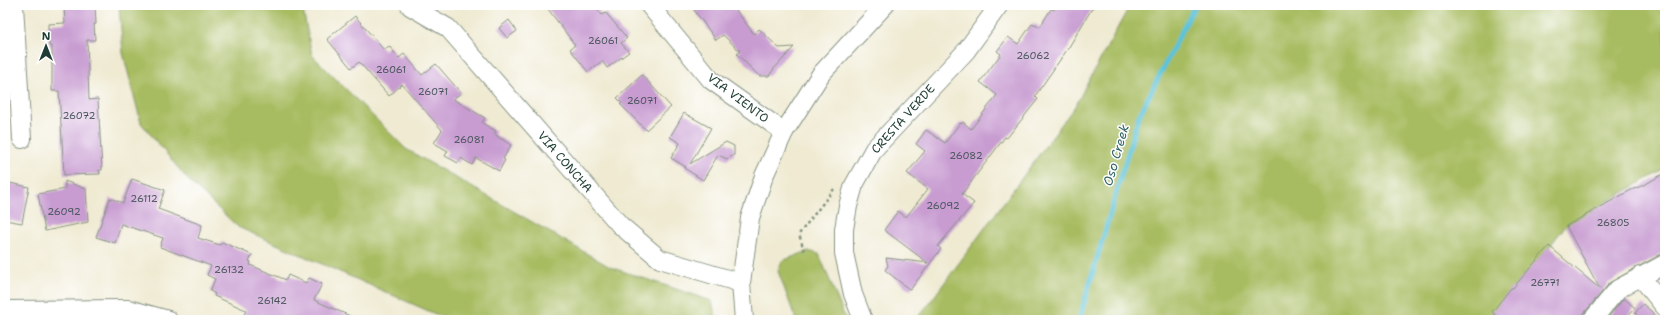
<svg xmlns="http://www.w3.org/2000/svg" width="1670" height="325" viewBox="0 0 1670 325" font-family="'Shantell Sans',sans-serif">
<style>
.green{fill:#a7bc61;stroke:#637c4a}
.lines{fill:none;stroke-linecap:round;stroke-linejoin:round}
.stream{stroke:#5cc3d9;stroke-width:5}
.building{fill:#c89cd1}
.minor-casing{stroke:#879482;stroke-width:20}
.path{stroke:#879482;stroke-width:2.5;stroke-dasharray:3 3;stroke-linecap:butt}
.minor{stroke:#fff;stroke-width:18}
.labels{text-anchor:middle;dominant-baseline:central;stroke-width:3;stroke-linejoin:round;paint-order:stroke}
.number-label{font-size:10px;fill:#49555b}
.street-label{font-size:12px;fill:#1f3d34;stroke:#fff}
.water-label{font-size:13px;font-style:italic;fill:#316566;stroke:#fff}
</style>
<rect width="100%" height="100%" fill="#fff"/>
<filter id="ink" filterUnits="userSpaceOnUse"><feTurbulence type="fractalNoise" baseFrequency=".025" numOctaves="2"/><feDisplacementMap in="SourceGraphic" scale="8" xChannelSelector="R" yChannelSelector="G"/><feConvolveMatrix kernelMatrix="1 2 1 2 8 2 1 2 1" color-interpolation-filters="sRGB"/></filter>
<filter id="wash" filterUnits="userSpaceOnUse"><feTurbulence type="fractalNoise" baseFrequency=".012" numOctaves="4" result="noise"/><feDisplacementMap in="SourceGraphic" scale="16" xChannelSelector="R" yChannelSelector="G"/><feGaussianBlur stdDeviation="0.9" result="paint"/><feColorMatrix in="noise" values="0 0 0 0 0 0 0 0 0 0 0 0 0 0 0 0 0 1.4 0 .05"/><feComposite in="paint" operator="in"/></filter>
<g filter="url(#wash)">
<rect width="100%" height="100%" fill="#efead1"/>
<!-- green -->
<g class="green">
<path d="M 119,5 L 302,5 L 312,55 L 406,149 L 610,267 L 712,301 L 716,320 L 449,320 L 238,227 L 189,181 L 141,123 L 123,53 Z"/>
<path d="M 1130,5 L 1665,5 L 1665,169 L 1566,225 L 1496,316 L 1495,320 L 915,320 L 928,305 L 1075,106 Z"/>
<path d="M 808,251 L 819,254 L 846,320 L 796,320 L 778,271 L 782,261 Z"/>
</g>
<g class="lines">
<!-- stream -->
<path class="stream" d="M 1079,320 L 1138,118 L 1195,5"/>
</g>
<g id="blocks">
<!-- building -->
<g class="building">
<path d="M 93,5 L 95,6 L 96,24 L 94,24 L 95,40 L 87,40 L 89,100 L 98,99 L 102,170 L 99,170 L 100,174 L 64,175 L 59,91 L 52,91 L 52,46 L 49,46 L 48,24 L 65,23 L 64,6 Z"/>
<path d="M 545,5 L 594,5 L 602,15 L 606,13 L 627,38 L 621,43 L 629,52 L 607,68 L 602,61 L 588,72 L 570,49 L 575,45 Z"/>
<path d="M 701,5 L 732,5 L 754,34 L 759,29 L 779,48 L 794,47 L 773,70 L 769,76 L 759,76 L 737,54 L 740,51 L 723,35 L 716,40 L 694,10 Z"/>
<path d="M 1058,5 L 1094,5 L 1069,47 L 1035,96 L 1038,99 L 1007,138 L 1005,137 L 962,194 L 974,203 L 938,246 L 941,249 L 910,290 L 885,270 L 888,266 L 886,258 L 928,263 L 884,230 L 898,211 L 906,217 L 928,189 L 907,173 L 925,151 L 916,144 L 926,130 L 945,143 L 960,123 L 961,124 L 963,122 L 971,129 L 997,95 L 980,82 L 1001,54 L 997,51 L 1008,37 L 1018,44 L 1032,24 L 1034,25 L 1035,24 L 1040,27 L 1051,9 L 1054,10 Z"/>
<path d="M 355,16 L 384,50 L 389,46 L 399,58 L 404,54 L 422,75 L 436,64 L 461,93 L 453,99 L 485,118 L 482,123 L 496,131 L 494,134 L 511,145 L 503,159 L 505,160 L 499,171 L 476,158 L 472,165 L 461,158 L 458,163 L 445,156 L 448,151 L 434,143 L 442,130 L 402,84 L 389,96 L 359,62 L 351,68 L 327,39 Z"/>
<path d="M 509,20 L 517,31 L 507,38 L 499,28 Z"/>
<path d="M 642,75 L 671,107 L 646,130 L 620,104 L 622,103 L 617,98 Z"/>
<path d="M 684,113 L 711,128 L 690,164 L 726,142 L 734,146 L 734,155 L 727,159 L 718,155 L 703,180 L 684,168 L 686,167 L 671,158 L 680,143 L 670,137 Z"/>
<path d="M 1665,173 L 1665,252 L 1607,284 L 1608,285 L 1584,313 L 1582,320 L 1501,320 L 1492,312 L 1511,288 L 1513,288 L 1549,246 L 1600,289 L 1566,226 L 1631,190 L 1644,185 Z"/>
<path d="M 132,179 L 165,190 L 158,209 L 202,225 L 198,238 L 220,245 L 222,242 L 252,255 L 249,261 L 251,262 L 250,265 L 286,280 L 288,275 L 306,283 L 309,278 L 322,284 L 314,300 L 359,320 L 257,320 L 244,315 L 246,310 L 214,296 L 215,294 L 210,291 L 215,279 L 207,275 L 211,266 L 160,247 L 163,238 L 121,224 L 115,243 L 96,237 L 110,198 L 123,203 Z"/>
<path d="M 65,181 L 86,189 L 88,222 L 45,231 L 38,194 L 65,189 Z"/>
<path d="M 5,182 L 29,187 L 22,223 L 5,220 Z"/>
<path d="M 1624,298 L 1635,308 L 1624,320 L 1606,320 Z"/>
<path d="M 1643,304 L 1661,320 L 1642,320 L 1635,313 Z"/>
</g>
</g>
</g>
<g filter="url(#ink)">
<use href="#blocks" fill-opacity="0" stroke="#879482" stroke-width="1"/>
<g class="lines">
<!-- minor casing -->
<g class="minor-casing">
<g id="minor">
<path d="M 14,5 L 22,139"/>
<path d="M 649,5 L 711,80 L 784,132"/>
<path d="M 410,6 L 448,28 L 620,225 L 660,259 L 741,283"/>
<path d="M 1640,276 L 1665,307"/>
<path d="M 5,310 L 128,309 L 168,320"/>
<path d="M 744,320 L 741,283 L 750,218 L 764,176 L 784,132 L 821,74 L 885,5"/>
<path d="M 863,320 L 853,294 L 844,253 L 844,229 L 848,206 L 854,185 L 874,149 L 966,51 L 999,5"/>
<path d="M 1592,320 L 1618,289 L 1665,264"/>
</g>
</g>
<!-- path -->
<path class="path" d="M 804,251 L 799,234 L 834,189"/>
<!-- minor -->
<use href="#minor" class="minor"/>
</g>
</g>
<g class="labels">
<!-- number labels -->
<g class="number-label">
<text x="603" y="40">26061</text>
<text x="1033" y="55">26062</text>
<text x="391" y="69">26061</text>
<text x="433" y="91">26071</text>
<text x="642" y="100">26071</text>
<text x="79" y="115">26072</text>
<text x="469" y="139">26081</text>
<text x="966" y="155">26082</text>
<text x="144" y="198">26112</text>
<text x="943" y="205">26092</text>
<text x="64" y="211">26092</text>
<text x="1613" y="222">26805</text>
<text x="229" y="269">26132</text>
<text x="1545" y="282">26771</text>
<text x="272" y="300">26142</text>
</g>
<!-- street labels -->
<g class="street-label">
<text transform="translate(738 98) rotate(37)">VIA VIENTO</text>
<text transform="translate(903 119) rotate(-48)">CRESTA VERDE</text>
<text transform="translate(565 162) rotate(49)">VIA CONCHA</text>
</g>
<!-- water labels -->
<g class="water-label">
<text transform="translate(1116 155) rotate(-74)">Oso Creek</text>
</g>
</g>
<!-- margin -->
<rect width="1670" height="325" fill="none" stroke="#fff" stroke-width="20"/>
<!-- north arrow -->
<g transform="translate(46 46)" stroke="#ffffff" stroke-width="3" paint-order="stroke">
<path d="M0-3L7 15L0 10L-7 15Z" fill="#1f3d34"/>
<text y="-6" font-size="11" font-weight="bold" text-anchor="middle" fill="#1f3d34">N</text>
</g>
</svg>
